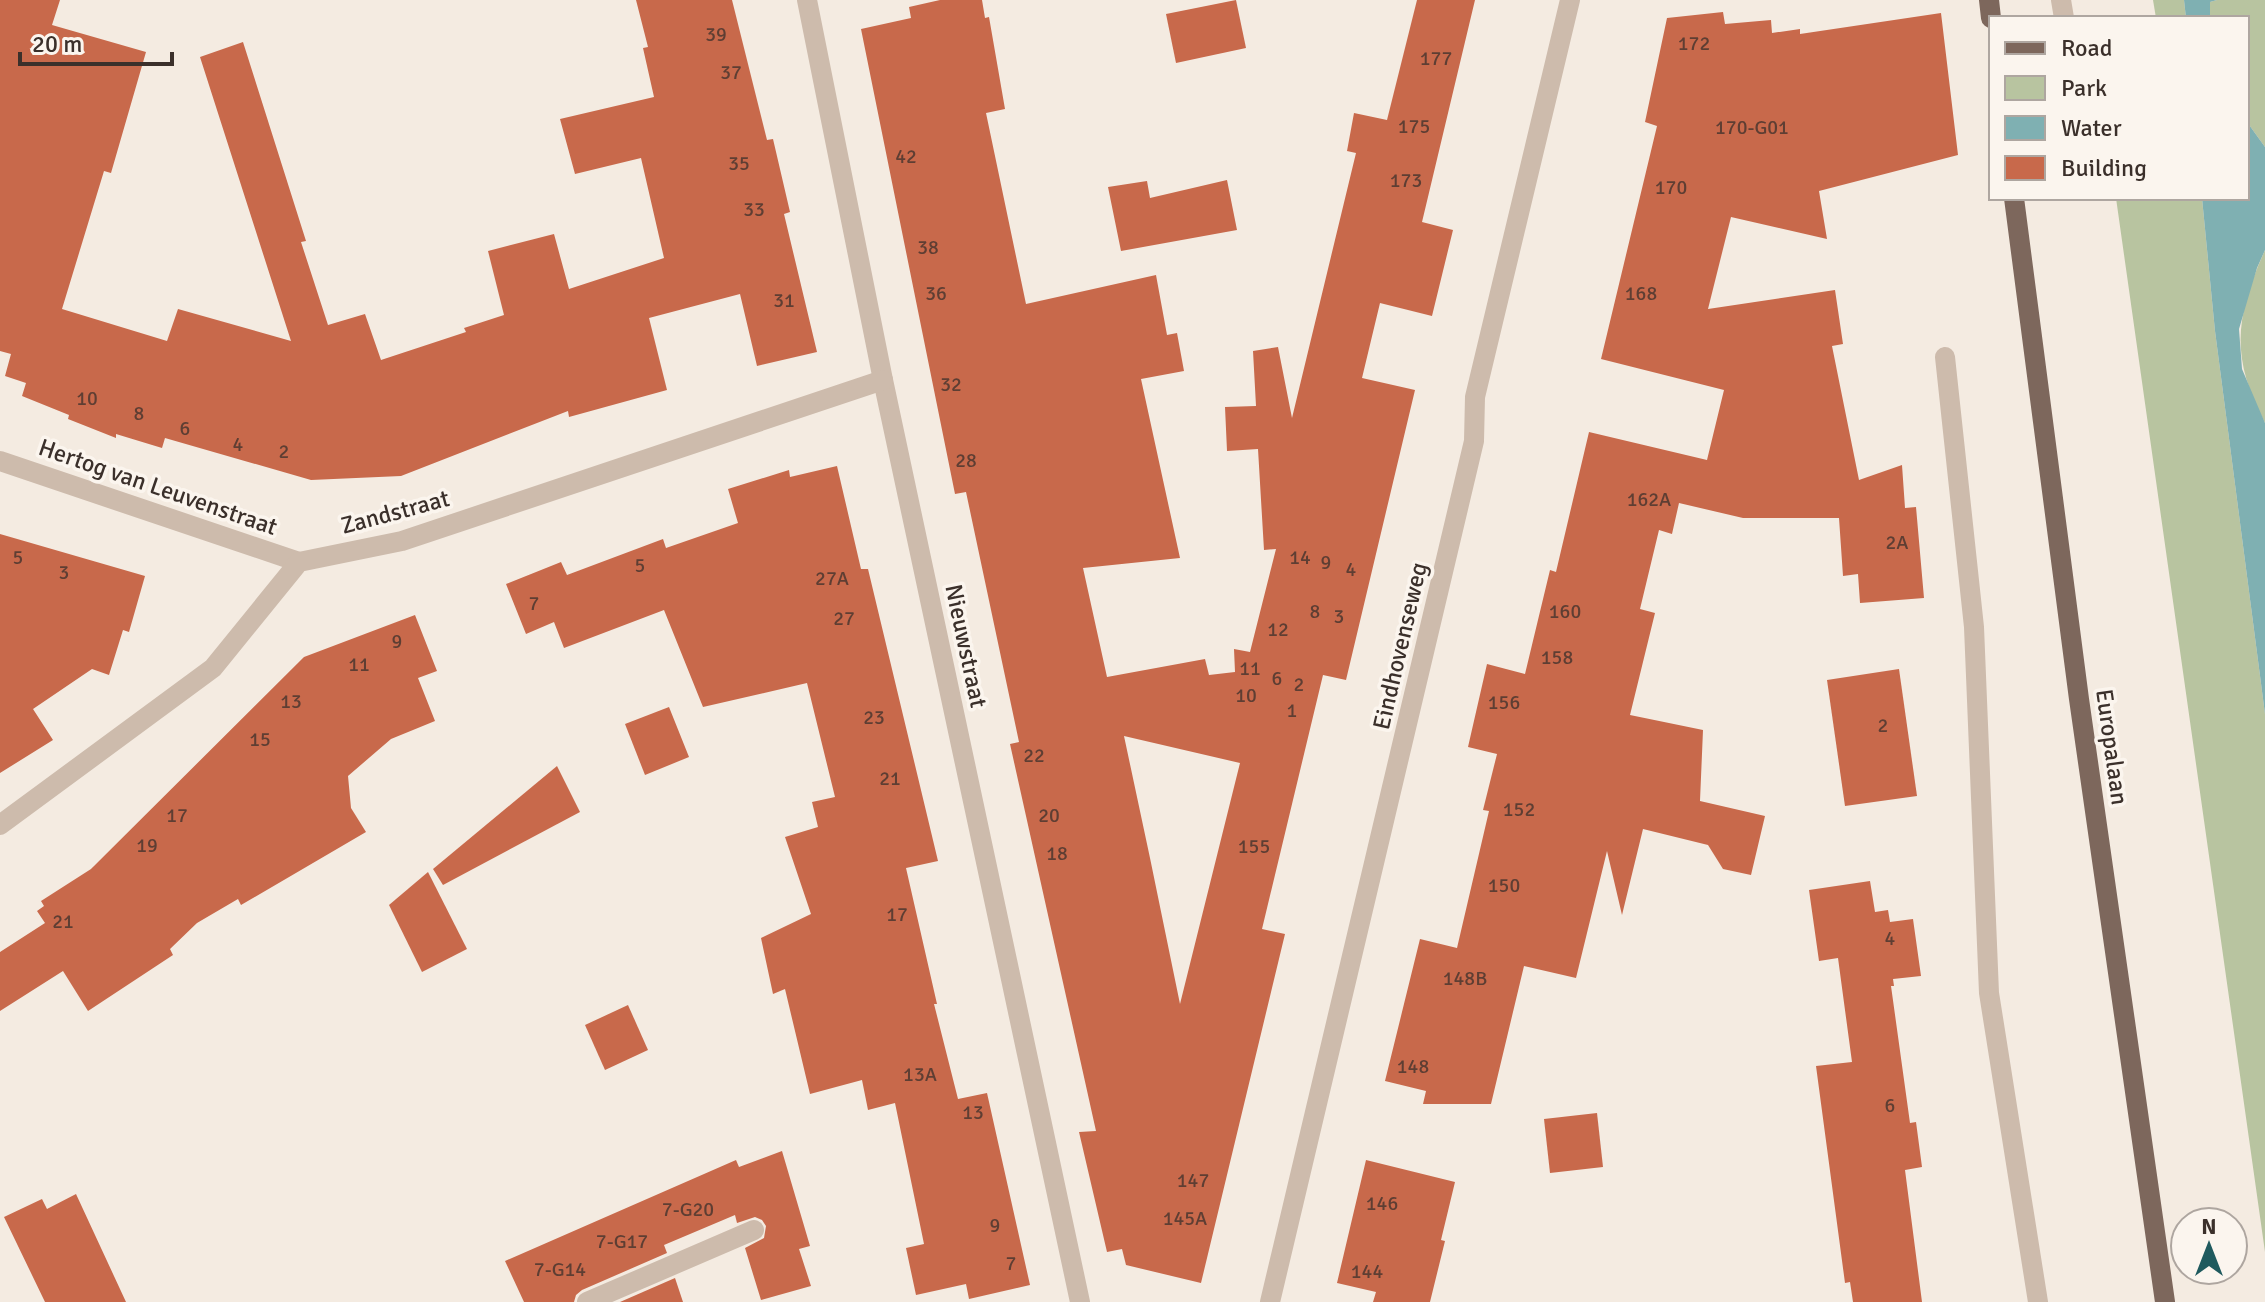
<svg xmlns="http://www.w3.org/2000/svg" width="2265" height="1302" viewBox="0 0 2265 1302" font-family="Signika,sans-serif">
<style>
.green{fill:#b8c4a0}
.water{fill:#7fb0b2}
.building{fill:#c8694b;fill-rule:evenodd}
.lines{fill:none;stroke-linecap:round;stroke-linejoin:round}
.minor{stroke:#cdbbac;stroke-width:20}
.major{stroke:#7d675c;stroke-width:20}
.labels{text-anchor:middle;dominant-baseline:central;stroke-width:7;stroke-linejoin:round;paint-order:stroke}
.number-label{font-size:20px;fill:#5e3e33}
.street-label{font-size:24px;fill:#3b302b;stroke:#fbf5ee}
</style>
<rect width="100%" height="100%" fill="#f4ebe1"/>
<!-- green -->
<g class="green">
<path d="M 2153,0 L 2184,0 L 2186,18 L 2156,18 Z"/>
<path d="M 2217,0 L 2265,0 L 2265,147 L 2247,122 L 2247,18 L 2210,18 L 2210,2 Z"/>
<path d="M 2116,198 L 2202,198 L 2215,331 L 2265,714 L 2265,1252 Z"/>
<path d="M 2265,250 L 2265,423 C 2230,357 2235,317 2265,250 Z"/>
</g>
<!-- water -->
<g class="water">
<path d="M 2184,0 L 2217,0 L 2210,2 L 2210,18 L 2186,18 Z"/>
<path d="M 2247,122 L 2265,147 L 2265,250 L 2257,268 L 2239,329 L 2242,369 L 2265,423 L 2265,714 L 2215,331 L 2202,198 L 2247,198 Z"/>
</g>
<!-- building -->
<g class="building">
<path d="M 0,0 L 60,0 L 52,25 L 146,52 L 111,173 L 104,171 L 62,309 L 167,341 L 178,309 L 291,341 L 200,57 L 243,42 L 306,241 L 301,242 L 328,325 L 365,314 L 381,360 L 466,332 L 464,328 L 504,315 L 488,251 L 554,234 L 569,289 L 664,258 L 641,158 L 575,174 L 560,119 L 654,97 L 643,48 L 648,47 L 636,0 L 732,0 L 767,140 L 773,139 L 790,212 L 784,214 L 817,352 L 757,366 L 740,294 L 649,318 L 667,390 L 569,417 L 568,411 L 401,476 L 311,480 L 165,438 L 162,448 L 116,434 L 116,438 L 68,419 L 69,415 L 22,396 L 26,383 L 5,376 L 11,354 L 0,351 Z"/>
<path d="M 940,0 L 982,0 L 985,18 L 989,17 L 1005,109 L 986,113 L 1026,304 L 1156,275 L 1167,335 L 1177,333 L 1184,371 L 1141,379 L 1180,558 L 1083,568 L 1107,677 L 1205,659 L 1209,675 L 1235,672 L 1234,649 L 1250,652 L 1276,549 L 1264,550 L 1258,449 L 1227,451 L 1225,407 L 1256,406 L 1253,351 L 1278,347 L 1292,418 L 1356,153 L 1347,151 L 1354,113 L 1387,120 L 1417,0 L 1475,0 L 1422,222 L 1453,230 L 1432,316 L 1380,303 L 1362,378 L 1415,390 L 1346,680 L 1323,675 L 1262,929 L 1285,934 L 1201,1283 L 1126,1265 L 1122,1249 L 1107,1252 L 1079,1132 L 1096,1131 L 1010,744 L 1019,742 L 966,492 L 955,494 L 861,29 L 911,18 L 909,7 ZM 1124,736 L 1240,763 L 1180,1004 L 1150,858 Z"/>
<path d="M 1236,0 L 1246,48 L 1176,63 L 1166,14 Z"/>
<path d="M 1723,12 L 1725,24 L 1771,20 L 1772,33 L 1800,29 L 1800,34 L 1941,13 L 1958,155 L 1819,191 L 1827,239 L 1731,217 L 1708,309 L 1835,290 L 1843,344 L 1832,346 L 1859,480 L 1902,465 L 1905,508 L 1916,507 L 1924,598 L 1860,603 L 1858,574 L 1843,576 L 1839,518 L 1743,518 L 1679,503 L 1672,534 L 1659,530 L 1640,609 L 1655,613 L 1630,715 L 1703,730 L 1700,801 L 1765,816 L 1751,875 L 1723,869 L 1708,845 L 1643,829 L 1622,915 L 1607,851 L 1576,978 L 1524,966 L 1491,1104 L 1423,1104 L 1426,1091 L 1385,1081 L 1420,939 L 1457,948 L 1489,811 L 1483,810 L 1497,754 L 1468,747 L 1487,664 L 1525,674 L 1550,570 L 1556,572 L 1589,432 L 1707,460 L 1724,390 L 1601,359 L 1657,126 L 1645,122 L 1667,18 Z"/>
<path d="M 1227,180 L 1237,230 L 1121,251 L 1108,187 L 1147,181 L 1150,198 Z"/>
<path d="M 837,466 L 861,569 L 868,569 L 938,861 L 906,868 L 937,1004 L 934,1004 L 958,1099 L 987,1093 L 1030,1285 L 969,1299 L 966,1284 L 916,1295 L 906,1248 L 924,1244 L 895,1103 L 868,1110 L 862,1080 L 810,1094 L 785,989 L 773,994 L 761,938 L 811,914 L 785,837 L 818,827 L 812,802 L 835,797 L 807,683 L 703,707 L 664,610 L 564,648 L 554,622 L 526,634 L 506,584 L 561,562 L 567,575 L 663,539 L 666,548 L 738,523 L 728,489 L 789,470 L 790,477 Z"/>
<path d="M 0,534 L 145,576 L 129,632 L 123,630 L 109,675 L 92,669 L 33,709 L 53,740 L 0,773 Z"/>
<path d="M 415,615 L 437,671 L 418,678 L 435,721 L 391,739 L 348,776 L 351,808 L 366,832 L 241,905 L 238,899 L 197,923 L 170,949 L 173,955 L 88,1011 L 63,971 L 0,1011 L 0,952 L 45,923 L 37,911 L 44,906 L 41,901 L 91,869 L 304,657 Z"/>
<path d="M 1899,669 L 1917,796 L 1845,806 L 1827,680 Z"/>
<path d="M 669,707 L 689,757 L 645,775 L 625,724 Z"/>
<path d="M 557,766 L 580,812 L 443,885 L 433,869 Z"/>
<path d="M 428,872 L 467,949 L 422,972 L 389,905 Z"/>
<path d="M 1870,881 L 1875,912 L 1888,910 L 1890,922 L 1913,919 L 1921,976 L 1893,979 L 1894,986 L 1891,986 L 1910,1123 L 1916,1122 L 1922,1167 L 1905,1170 L 1922,1302 L 1853,1302 L 1850,1282 L 1845,1283 L 1816,1066 L 1852,1062 L 1838,958 L 1819,961 L 1809,890 Z"/>
<path d="M 628,1005 L 648,1050 L 605,1070 L 585,1025 Z"/>
<path d="M 1597,1113 L 1603,1167 L 1550,1173 L 1544,1119 Z"/>
<path d="M 782,1151 L 810,1246 L 799,1249 L 811,1286 L 761,1300 L 745,1248 L 764,1238 L 766,1226 L 762,1220 L 755,1217 L 737,1223 L 735,1215 L 664,1245 L 667,1253 L 582,1290 L 576,1295 L 574,1302 L 524,1302 L 505,1261 L 736,1160 L 739,1167 Z"/>
<path d="M 1366,1160 L 1455,1182 L 1441,1240 L 1445,1241 L 1430,1302 L 1373,1302 L 1376,1292 L 1337,1283 Z"/>
<path d="M 76,1194 L 126,1302 L 45,1302 L 4,1217 L 42,1199 L 47,1209 Z"/>
<path d="M 675,1278 L 683,1302 L 620,1302 Z"/>
</g>
<g class="lines">
<!-- minor -->
<g class="minor">
<path d="M 807,0 L 883,380 L 1080,1302"/>
<path d="M 2061,0 L 2064,18"/>
<path d="M 1945,357 L 1974,627 L 1989,993 L 2038,1302"/>
<path d="M 0,461 L 299,562"/>
<path d="M 0,825 L 213,668 L 299,562 L 402,541 L 883,380"/>
<path d="M 587,1302 L 754,1230"/>
<path d="M 1270,1302 L 1474,441 L 1475,397 L 1570,0"/>
</g>
<!-- major -->
<g class="major">
<path d="M 1989,0 L 1991,18"/>
<path d="M 2014,198 L 2079,699 L 2165,1302"/>
</g>
</g>
<g class="labels">
<!-- number labels -->
<g class="number-label">
<text x="716" y="34">39</text>
<text x="1694" y="43">172</text>
<text x="1436" y="58">177</text>
<text x="731" y="72">37</text>
<text x="1414" y="126">175</text>
<text x="1752" y="127">170-G01</text>
<text x="906" y="156">42</text>
<text x="739" y="163">35</text>
<text x="1406" y="180">173</text>
<text x="1671" y="187">170</text>
<text x="754" y="209">33</text>
<text x="928" y="247">38</text>
<text x="936" y="293">36</text>
<text x="1641" y="293">168</text>
<text x="784" y="300">31</text>
<text x="951" y="384">32</text>
<text x="87" y="398">10</text>
<text x="139" y="413">8</text>
<text x="185" y="428">6</text>
<text x="238" y="444">4</text>
<text x="284" y="451">2</text>
<text x="966" y="460">28</text>
<text x="1649" y="499">162A</text>
<text x="1897" y="542">2A</text>
<text x="18" y="557">5</text>
<text x="1300" y="557">14</text>
<text x="1326" y="562">9</text>
<text x="640" y="565">5</text>
<text x="1351" y="569">4</text>
<text x="64" y="572">3</text>
<text x="832" y="578">27A</text>
<text x="534" y="603">7</text>
<text x="1315" y="611">8</text>
<text x="1565" y="611">160</text>
<text x="1339" y="616">3</text>
<text x="844" y="618">27</text>
<text x="1278" y="629">12</text>
<text x="397" y="641">9</text>
<text x="1557" y="657">158</text>
<text x="359" y="664">11</text>
<text x="1250" y="668">11</text>
<text x="1277" y="678">6</text>
<text x="1299" y="684">2</text>
<text x="1246" y="695">10</text>
<text x="291" y="701">13</text>
<text x="1504" y="702">156</text>
<text x="1292" y="710">1</text>
<text x="874" y="717">23</text>
<text x="1883" y="725">2</text>
<text x="260" y="739">15</text>
<text x="1034" y="755">22</text>
<text x="890" y="778">21</text>
<text x="1519" y="809">152</text>
<text x="177" y="815">17</text>
<text x="1049" y="815">20</text>
<text x="147" y="845">19</text>
<text x="1254" y="846">155</text>
<text x="1057" y="853">18</text>
<text x="1504" y="885">150</text>
<text x="897" y="914">17</text>
<text x="63" y="921">21</text>
<text x="1890" y="938">4</text>
<text x="1465" y="978">148B</text>
<text x="1413" y="1066">148</text>
<text x="920" y="1074">13A</text>
<text x="1890" y="1105">6</text>
<text x="973" y="1112">13</text>
<text x="1193" y="1180">147</text>
<text x="1382" y="1203">146</text>
<text x="688" y="1209">7-G20</text>
<text x="1185" y="1218">145A</text>
<text x="995" y="1225">9</text>
<text x="622" y="1241">7-G17</text>
<text x="1011" y="1263">7</text>
<text x="560" y="1269">7-G14</text>
<text x="1367" y="1271">144</text>
</g>
<!-- street labels -->
<g class="street-label">
<text transform="translate(158 487) rotate(19)">Hertog van Leuvenstraat</text>
<text transform="translate(395 512) rotate(-15)">Zandstraat</text>
<text transform="translate(966 646) rotate(78)">Nieuwstraat</text>
<text transform="translate(1400 646) rotate(-77)">Eindhovenseweg</text>
<text transform="translate(2112 747) rotate(82)">Europalaan</text>
</g>
</g>
<!-- legend -->
<rect x="1989" y="16" width="260" height="184" fill="#fbf5ee" stroke="#aea6a0" stroke-width="2"/>
<rect x="2005" y="42" width="40" height="12" fill="#7d675c" stroke="#aea6a0" stroke-width="2"/>
<text x="2061" y="56" font-size="24" fill="#3b302b">Road</text>
<rect x="2005" y="76" width="40" height="24" fill="#b8c4a0" stroke="#aea6a0" stroke-width="2"/>
<text x="2061" y="96" font-size="24" fill="#3b302b">Park</text>
<rect x="2005" y="116" width="40" height="24" fill="#7fb0b2" stroke="#aea6a0" stroke-width="2"/>
<text x="2061" y="136" font-size="24" fill="#3b302b">Water</text>
<rect x="2005" y="156" width="40" height="24" fill="#c8694b" stroke="#aea6a0" stroke-width="2"/>
<text x="2061" y="176" font-size="24" fill="#3b302b">Building</text>
<!-- north arrow -->
<g transform="translate(2209 1246)"><circle r="38" fill="#fbf5ee" stroke="#aea6a0" stroke-width="2"/>
<path d="M0-6L14 30L0 20L-14 30Z" fill="#1f5a5e"/>
<text y="-12" font-size="22" font-weight="bold" text-anchor="middle" fill="#3b302b">N</text>
</g>
<!-- scale -->
<path d="M20 52v12h152v-12" fill="none" stroke="#3b302b" stroke-width="4"/>
<text x="32" y="52" font-size="24" fill="#3b302b" stroke="#fbf5ee" stroke-width="6" paint-order="stroke">20 m</text>
</svg>
